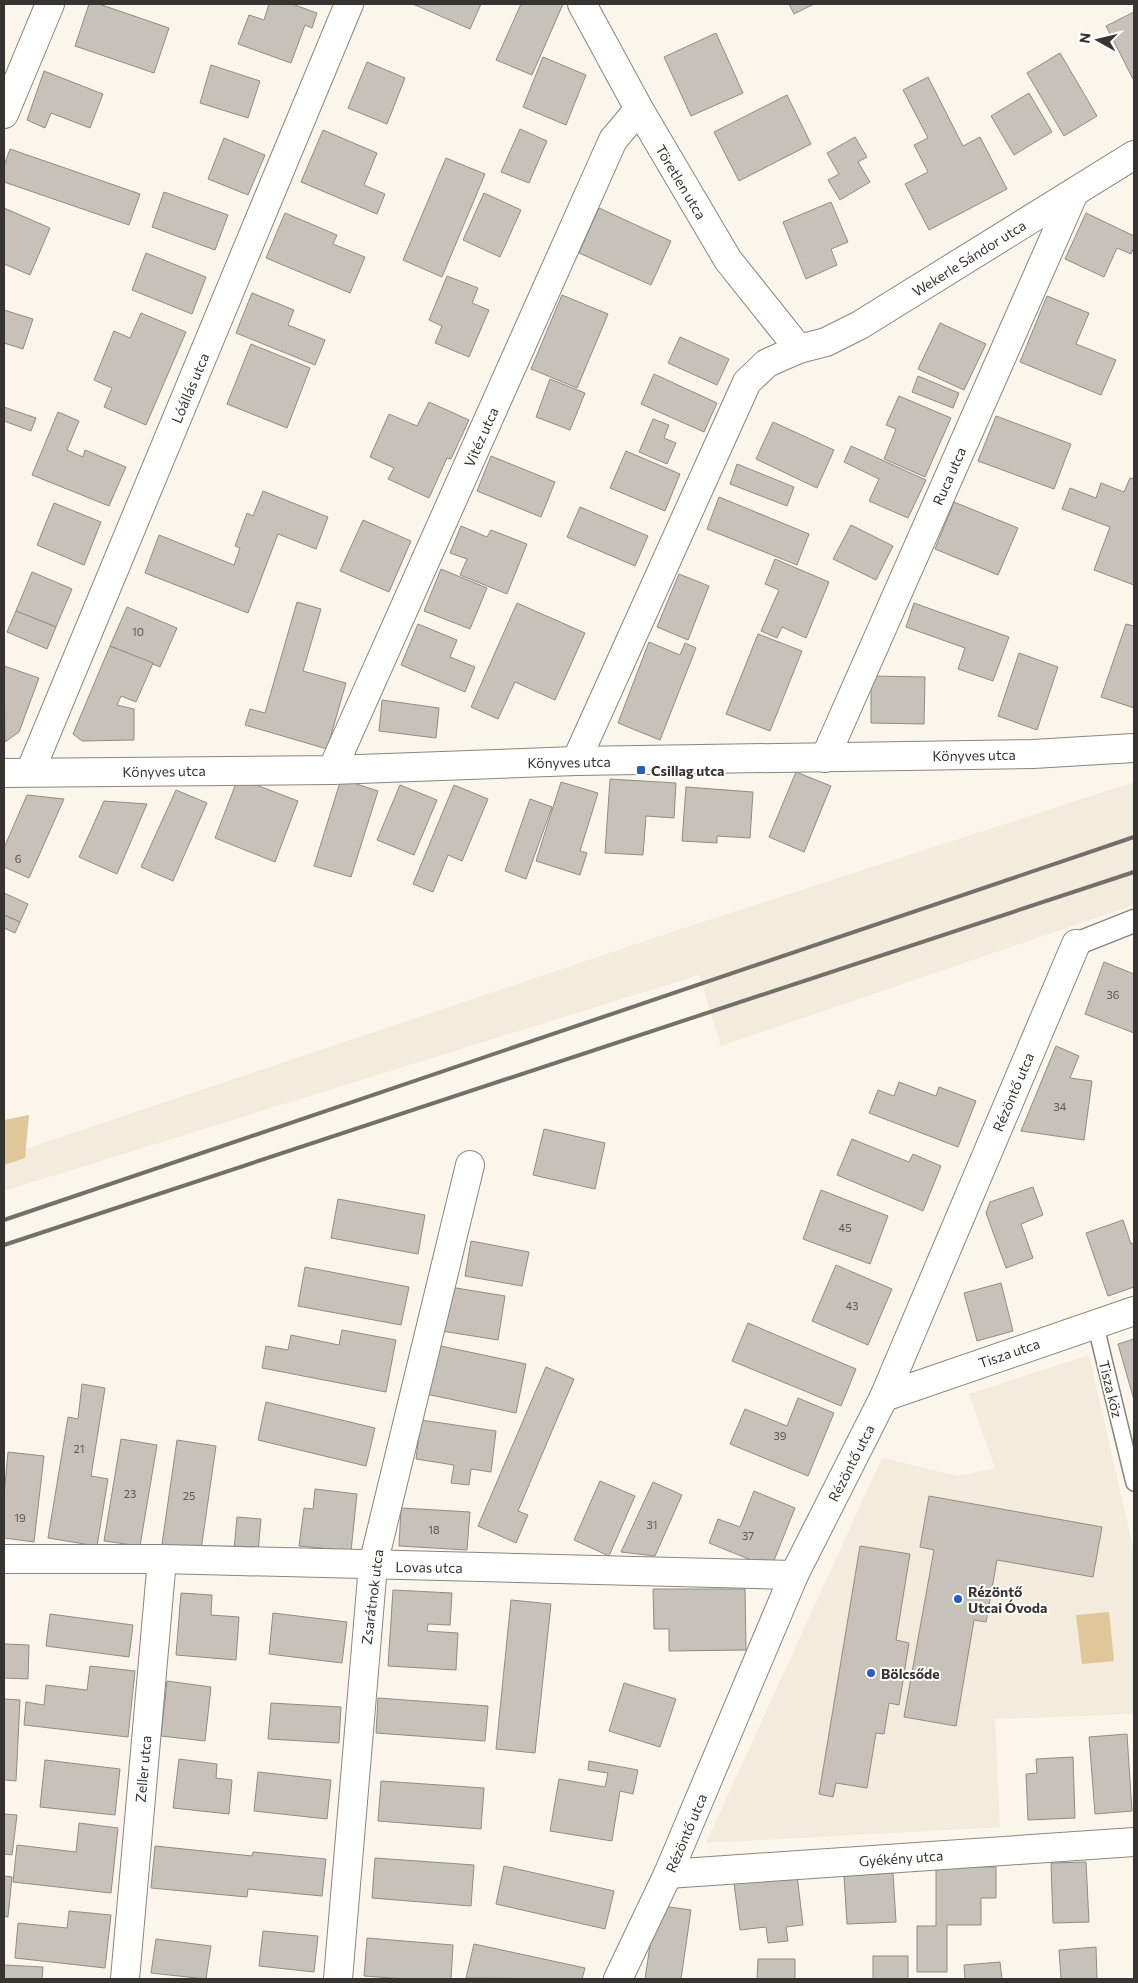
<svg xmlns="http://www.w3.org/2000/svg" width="1138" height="1983" viewBox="0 0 1138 1983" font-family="Commissioner,sans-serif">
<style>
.built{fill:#f3ebdb}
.green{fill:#dfc799}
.building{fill:#c6c2b9;stroke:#918d84}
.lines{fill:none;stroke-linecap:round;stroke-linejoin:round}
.service-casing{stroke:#8a867d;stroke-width:18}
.pedestrian-casing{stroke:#8a867d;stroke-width:25}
.minor-casing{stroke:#8a867d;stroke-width:30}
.tertiary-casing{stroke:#8a867d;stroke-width:30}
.secondary-casing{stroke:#8a867d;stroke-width:30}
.service{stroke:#fff;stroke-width:15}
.pedestrian{stroke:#fff;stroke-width:22}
.minor{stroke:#fff;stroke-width:28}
.tertiary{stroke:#fff;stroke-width:28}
.secondary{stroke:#fff;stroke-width:28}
.rail{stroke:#72706b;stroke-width:4}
.poi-dot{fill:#2c59c8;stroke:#fff;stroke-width:2}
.labels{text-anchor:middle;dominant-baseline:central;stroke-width:4;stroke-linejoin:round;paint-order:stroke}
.number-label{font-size:11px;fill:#5a5853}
.street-label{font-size:14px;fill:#363431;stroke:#fff}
.poi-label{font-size:14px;font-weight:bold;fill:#363431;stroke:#fff;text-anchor:start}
</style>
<rect width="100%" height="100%" fill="#faf6ec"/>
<!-- built -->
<g class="built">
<path d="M 1134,782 L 1134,905 L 721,1046 L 699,975 L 4,1191 L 4,1156 L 687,927 Z"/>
<path d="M 1089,1355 L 1134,1552 L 1134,1714 L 995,1719 L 1000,1827 L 706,1843 L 882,1458 L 958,1476 L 995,1468 L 969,1394 Z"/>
</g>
<!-- green -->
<g class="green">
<path d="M 29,1115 L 25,1158 L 4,1165 L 4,1120 Z"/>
<path d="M 1109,1612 L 1114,1661 L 1082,1664 L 1076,1615 Z"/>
</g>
<!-- building -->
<g class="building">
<path d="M 89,4 L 99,4 L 169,28 L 154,73 L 75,46 Z"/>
<path d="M 269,4 L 292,4 L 317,13 L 312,28 L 305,25 L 291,63 L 238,44 L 249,15 L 264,20 Z"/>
<path d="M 413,4 L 481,4 L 470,29 Z"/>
<path d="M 521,4 L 563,4 L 532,75 L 496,60 Z"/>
<path d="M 789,4 L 814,4 L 794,14 Z"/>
<path d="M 1134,12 L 1134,78 L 1133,79 L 1106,26 Z"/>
<path d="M 716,33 L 743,93 L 691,116 L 664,57 Z"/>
<path d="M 1060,53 L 1097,116 L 1064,136 L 1027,73 Z"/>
<path d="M 543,57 L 586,75 L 566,125 L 523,107 Z"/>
<path d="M 367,62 L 405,78 L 387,124 L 348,108 Z"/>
<path d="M 211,65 L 260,81 L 248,118 L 200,103 Z"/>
<path d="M 44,71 L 103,94 L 90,128 L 51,113 L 45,128 L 27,120 Z"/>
<path d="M 928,77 L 963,146 L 980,137 L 1007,189 L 929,230 L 905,184 L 928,172 L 914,145 L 928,138 L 903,90 Z"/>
<path d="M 1029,93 L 1052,132 L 1014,155 L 991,116 Z"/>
<path d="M 787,95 L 811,144 L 739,181 L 714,132 Z"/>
<path d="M 520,129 L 547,141 L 529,183 L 501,172 Z"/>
<path d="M 323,130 L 377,153 L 364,185 L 385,194 L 377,214 L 301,182 Z"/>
<path d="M 855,137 L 867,157 L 858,162 L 870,182 L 840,200 L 828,180 L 839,174 L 827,153 Z"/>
<path d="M 224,138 L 265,155 L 248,195 L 208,179 Z"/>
<path d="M 10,149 L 140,194 L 129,225 L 4,182 L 4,166 Z"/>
<path d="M 446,158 L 485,174 L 442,277 L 403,260 Z"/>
<path d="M 164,192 L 228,215 L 215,250 L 152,227 Z"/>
<path d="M 484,193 L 521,210 L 500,257 L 463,240 Z"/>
<path d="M 831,202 L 848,242 L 831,249 L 837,265 L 806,279 L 783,222 Z"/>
<path d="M 4,208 L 50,228 L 30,275 L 4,264 Z"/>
<path d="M 599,208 L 671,241 L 651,285 L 579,253 Z"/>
<path d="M 285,213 L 337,235 L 333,244 L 365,257 L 350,293 L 266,258 Z"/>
<path d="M 1086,213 L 1134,236 L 1134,247 L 1131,254 L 1117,248 L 1104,277 L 1065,259 Z"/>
<path d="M 146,253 L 206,277 L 192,314 L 132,290 Z"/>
<path d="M 447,276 L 478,288 L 472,303 L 489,310 L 469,357 L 435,343 L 442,326 L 429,320 Z"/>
<path d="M 252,293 L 294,310 L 288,325 L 325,340 L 315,365 L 236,333 Z"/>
<path d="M 562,295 L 608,314 L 577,388 L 531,369 Z"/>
<path d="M 1047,296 L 1089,313 L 1076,344 L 1116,360 L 1101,395 L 1020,362 Z"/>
<path d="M 4,310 L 33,319 L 23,349 L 4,343 Z"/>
<path d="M 141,313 L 186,332 L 146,425 L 104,407 L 112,388 L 94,380 L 114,331 L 130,338 Z"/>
<path d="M 940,323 L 986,344 L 964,390 L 918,369 Z"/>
<path d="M 680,337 L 729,359 L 717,385 L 668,363 Z"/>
<path d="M 251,344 L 310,368 L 287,428 L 227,404 Z"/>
<path d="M 654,374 L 717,403 L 704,432 L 641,404 Z"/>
<path d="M 918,376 L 959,393 L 953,408 L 912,392 Z"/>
<path d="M 550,379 L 585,393 L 570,430 L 536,417 Z"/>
<path d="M 899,396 L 951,418 L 925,477 L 884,459 L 896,429 L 886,425 Z"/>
<path d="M 429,402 L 469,420 L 451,459 L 447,458 L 429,498 L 388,479 L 394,468 L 370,457 L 389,414 L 417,426 Z"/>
<path d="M 4,407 L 36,418 L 31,431 L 4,421 Z"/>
<path d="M 58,412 L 79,421 L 67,450 L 83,457 L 85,450 L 126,467 L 109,506 L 32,475 Z"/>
<path d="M 996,416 L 1071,444 L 1054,489 L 978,461 Z"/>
<path d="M 653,419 L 669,425 L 664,438 L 676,443 L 667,464 L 639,452 Z"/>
<path d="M 773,422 L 834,450 L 817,488 L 756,459 Z"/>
<path d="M 851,446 L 926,480 L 908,518 L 869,501 L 879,479 L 844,462 Z"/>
<path d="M 626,451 L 680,474 L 665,511 L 610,488 Z"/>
<path d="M 491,456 L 555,482 L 541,517 L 477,491 Z"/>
<path d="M 737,464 L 794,487 L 787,506 L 730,484 Z"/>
<path d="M 1130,478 L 1134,479 L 1134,585 L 1094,570 L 1110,527 L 1062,509 L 1070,488 L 1096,498 L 1101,483 L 1124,492 Z"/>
<path d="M 263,491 L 328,517 L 316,549 L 278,534 L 248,613 L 145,573 L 159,535 L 234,565 L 240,548 L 235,546 L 247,513 L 253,516 Z"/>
<path d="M 719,497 L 809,534 L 797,565 L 707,529 Z"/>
<path d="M 954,502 L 1018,528 L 998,575 L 935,549 Z"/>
<path d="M 54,503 L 101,522 L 84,565 L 37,545 Z"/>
<path d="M 580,507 L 648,536 L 635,566 L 567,537 Z"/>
<path d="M 363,520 L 411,541 L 389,592 L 340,571 Z"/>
<path d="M 851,525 L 893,546 L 876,580 L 833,559 Z"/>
<path d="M 461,526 L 487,537 L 491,530 L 527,544 L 507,594 L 460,575 L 467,559 L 450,553 Z"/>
<path d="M 775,559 L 829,582 L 806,638 L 782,627 L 777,638 L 761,631 L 779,590 L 765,584 Z"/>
<path d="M 441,569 L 487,588 L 470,629 L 424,611 Z"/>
<path d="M 32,572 L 72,589 L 56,627 L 16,611 Z"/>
<path d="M 679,574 L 709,586 L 688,640 L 657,627 Z"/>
<path d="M 297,602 L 321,609 L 303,671 L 346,683 L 327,749 L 245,725 L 250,709 L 265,713 Z"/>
<path d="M 517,603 L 585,633 L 555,700 L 515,682 L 498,719 L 471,707 Z"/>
<path d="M 914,603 L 1009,637 L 993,681 L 958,669 L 965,648 L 906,627 Z"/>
<path d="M 127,607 L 177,628 L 160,667 L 110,646 Z"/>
<path d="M 16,611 L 56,627 L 47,649 L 7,632 Z"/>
<path d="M 418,624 L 457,640 L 450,657 L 475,667 L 465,692 L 401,665 Z"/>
<path d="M 1126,624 L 1134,626 L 1134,708 L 1101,697 Z"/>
<path d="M 758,634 L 802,651 L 770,731 L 726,714 Z"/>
<path d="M 649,642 L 680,655 L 685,643 L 696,648 L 660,740 L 618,723 Z"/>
<path d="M 110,646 L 153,663 L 136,702 L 121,696 L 117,705 L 134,709 L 134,740 L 82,741 L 73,734 Z"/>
<path d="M 1019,653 L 1058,667 L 1037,730 L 998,716 Z"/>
<path d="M 4,666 L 39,678 L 19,732 L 5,742 Z"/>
<path d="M 871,676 L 925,677 L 924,724 L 871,723 Z"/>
<path d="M 382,700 L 439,708 L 436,738 L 379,731 Z"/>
<path d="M 796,772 L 831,786 L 804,852 L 769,837 Z"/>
<path d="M 238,778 L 298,801 L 275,862 L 215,838 Z"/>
<path d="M 341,779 L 378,791 L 351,877 L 314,866 Z"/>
<path d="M 610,779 L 676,783 L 674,818 L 646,816 L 643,855 L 605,853 Z"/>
<path d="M 561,782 L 598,793 L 580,851 L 587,853 L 580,875 L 536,861 Z"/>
<path d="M 400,785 L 437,800 L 414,855 L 377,840 Z"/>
<path d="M 454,785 L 488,799 L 462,861 L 448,855 L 433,892 L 413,884 Z"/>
<path d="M 686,787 L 753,792 L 750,838 L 717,836 L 717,843 L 682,841 Z"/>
<path d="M 176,790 L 207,803 L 173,881 L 141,867 Z"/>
<path d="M 27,795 L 64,799 L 29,878 L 4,867 L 4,848 Z"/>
<path d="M 530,799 L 552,807 L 526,879 L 505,871 Z"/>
<path d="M 104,801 L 147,804 L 117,874 L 79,857 Z"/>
<path d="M 4,893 L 28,904 L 20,922 L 4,915 Z"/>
<path d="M 4,915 L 20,922 L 15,933 L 4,928 Z"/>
<path d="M 1104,962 L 1134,974 L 1134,1033 L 1085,1014 Z"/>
<path d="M 1056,1046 L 1079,1056 L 1070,1078 L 1092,1081 L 1084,1140 L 1021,1131 Z"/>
<path d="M 899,1082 L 936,1096 L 939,1087 L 976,1101 L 958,1147 L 869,1113 L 878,1090 L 894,1096 Z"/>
<path d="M 544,1129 L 605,1143 L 595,1189 L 533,1175 Z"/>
<path d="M 852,1139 L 909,1162 L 913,1154 L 941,1166 L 923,1211 L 837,1175 Z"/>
<path d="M 1033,1187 L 1043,1215 L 1021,1224 L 1033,1258 L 1006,1268 L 986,1213 L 990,1202 Z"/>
<path d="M 821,1190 L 888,1216 L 870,1264 L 803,1239 Z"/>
<path d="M 338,1199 L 425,1215 L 418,1254 L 331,1238 Z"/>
<path d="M 1123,1220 L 1131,1244 L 1134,1243 L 1134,1287 L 1108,1296 L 1086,1233 Z"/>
<path d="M 471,1241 L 529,1252 L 522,1286 L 465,1276 Z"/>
<path d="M 836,1265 L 892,1289 L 868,1345 L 812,1321 Z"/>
<path d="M 305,1267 L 409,1287 L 401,1325 L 298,1306 Z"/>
<path d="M 1001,1283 L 1013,1331 L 977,1341 L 964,1293 Z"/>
<path d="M 450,1287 L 505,1296 L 498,1340 L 442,1331 Z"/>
<path d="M 748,1323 L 856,1369 L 841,1406 L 732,1361 Z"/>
<path d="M 342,1330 L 396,1340 L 386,1392 L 262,1368 L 266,1346 L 288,1350 L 291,1335 L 339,1345 Z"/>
<path d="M 1134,1339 L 1134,1400 L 1118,1344 Z"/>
<path d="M 436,1345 L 526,1364 L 516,1413 L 426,1394 Z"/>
<path d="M 546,1367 L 574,1379 L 518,1511 L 528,1515 L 516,1543 L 478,1526 Z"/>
<path d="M 82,1384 L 105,1388 L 91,1476 L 108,1479 L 97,1546 L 48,1538 L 68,1417 L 78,1419 Z"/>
<path d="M 798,1398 L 834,1413 L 808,1476 L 730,1444 L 745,1409 L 787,1426 Z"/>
<path d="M 266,1402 L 375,1428 L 366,1466 L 258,1440 Z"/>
<path d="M 421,1420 L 496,1431 L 491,1472 L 471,1469 L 469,1485 L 451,1483 L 454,1465 L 416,1459 Z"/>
<path d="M 121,1439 L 157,1445 L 140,1546 L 104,1541 Z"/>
<path d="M 177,1440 L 216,1446 L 201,1550 L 162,1544 Z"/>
<path d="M 8,1452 L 44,1456 L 34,1542 L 4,1538 L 4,1495 Z"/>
<path d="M 600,1481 L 635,1496 L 609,1556 L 574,1540 Z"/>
<path d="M 653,1482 L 682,1495 L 655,1556 L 621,1552 Z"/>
<path d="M 315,1489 L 357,1494 L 351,1551 L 299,1546 L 304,1508 L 313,1509 Z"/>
<path d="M 754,1491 L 795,1508 L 771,1568 L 709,1543 L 718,1519 L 740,1527 Z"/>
<path d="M 929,1496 L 1102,1527 L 1093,1577 L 997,1560 L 986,1622 L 974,1620 L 956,1726 L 904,1717 L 934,1550 L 920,1547 Z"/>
<path d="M 401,1508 L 470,1512 L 467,1550 L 399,1546 Z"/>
<path d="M 237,1517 L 261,1519 L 258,1552 L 234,1550 Z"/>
<path d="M 860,1546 L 910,1554 L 896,1640 L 909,1643 L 899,1705 L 889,1703 L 884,1734 L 876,1733 L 867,1788 L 836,1783 L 833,1797 L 819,1794 Z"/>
<path d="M 653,1589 L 745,1589 L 746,1650 L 669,1651 L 669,1629 L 654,1629 Z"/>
<path d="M 393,1590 L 452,1593 L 450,1625 L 428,1624 L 427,1631 L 458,1633 L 456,1670 L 388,1666 Z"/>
<path d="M 181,1593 L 212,1595 L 211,1615 L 239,1617 L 236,1660 L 176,1655 Z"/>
<path d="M 511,1600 L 551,1604 L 535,1753 L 496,1749 Z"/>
<path d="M 273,1613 L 347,1622 L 342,1663 L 269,1654 Z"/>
<path d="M 50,1614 L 133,1625 L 129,1657 L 46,1646 Z"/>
<path d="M 4,1644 L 29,1645 L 28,1679 L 4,1678 Z"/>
<path d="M 90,1666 L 135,1671 L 128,1737 L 24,1725 L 26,1702 L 44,1705 L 46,1685 L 87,1690 Z"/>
<path d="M 167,1681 L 211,1687 L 205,1741 L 161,1736 Z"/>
<path d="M 624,1683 L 676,1699 L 660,1747 L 609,1731 Z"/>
<path d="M 378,1698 L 488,1706 L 485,1741 L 376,1733 Z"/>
<path d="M 4,1699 L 20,1700 L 16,1781 L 4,1780 Z"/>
<path d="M 271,1703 L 341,1707 L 339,1743 L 268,1739 Z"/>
<path d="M 1127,1734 L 1132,1811 L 1095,1814 L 1089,1737 Z"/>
<path d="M 1073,1757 L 1075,1818 L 1028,1820 L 1026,1774 L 1037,1773 L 1036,1759 Z"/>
<path d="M 179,1759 L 217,1764 L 216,1778 L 232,1780 L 229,1814 L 173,1808 Z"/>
<path d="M 45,1760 L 120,1769 L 115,1815 L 40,1807 Z"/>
<path d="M 589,1761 L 638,1770 L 633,1794 L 620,1791 L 612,1841 L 550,1831 L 559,1779 L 605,1787 L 608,1773 L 588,1770 Z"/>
<path d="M 258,1772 L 331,1780 L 327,1819 L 254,1811 Z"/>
<path d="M 381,1781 L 484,1788 L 481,1829 L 378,1821 Z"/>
<path d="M 4,1814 L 17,1815 L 12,1855 L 4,1854 Z"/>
<path d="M 79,1823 L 118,1828 L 111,1893 L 13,1882 L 17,1845 L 76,1852 Z"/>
<path d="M 155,1846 L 252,1856 L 253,1852 L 326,1859 L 322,1896 L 248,1889 L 247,1897 L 151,1888 Z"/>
<path d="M 375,1858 L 474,1865 L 471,1906 L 372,1898 Z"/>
<path d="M 1086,1862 L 1089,1922 L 1053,1923 L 1051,1863 Z"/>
<path d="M 504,1866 L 614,1891 L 605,1929 L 496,1904 Z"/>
<path d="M 936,1866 L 996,1867 L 996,1898 L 981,1898 L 981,1925 L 947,1925 L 947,1972 L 917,1972 L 917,1926 L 936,1926 Z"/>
<path d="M 893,1873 L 896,1922 L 847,1924 L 844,1876 Z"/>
<path d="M 797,1875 L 803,1925 L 786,1927 L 788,1941 L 768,1943 L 766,1927 L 740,1930 L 734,1883 Z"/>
<path d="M 4,1876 L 12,1877 L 8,1917 L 4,1916 Z"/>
<path d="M 656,1905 L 691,1910 L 681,1979 L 645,1979 Z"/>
<path d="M 69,1911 L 111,1915 L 105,1968 L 15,1958 L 18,1923 L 67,1928 Z"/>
<path d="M 263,1931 L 318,1936 L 314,1972 L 259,1966 Z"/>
<path d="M 367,1938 L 453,1945 L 451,1979 L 406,1979 L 364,1976 Z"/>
<path d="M 156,1939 L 211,1946 L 206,1979 L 151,1973 Z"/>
<path d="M 474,1944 L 585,1968 L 582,1979 L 466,1978 Z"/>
<path d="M 1096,1947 L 1097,1979 L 1061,1979 L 1059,1950 Z"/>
<rect x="873" y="1956" width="35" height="23"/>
<path d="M 758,1959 L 795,1959 L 795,1979 L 757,1979 Z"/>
<path d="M 1000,1962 L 1002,1979 L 965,1979 L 964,1965 Z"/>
<path d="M 4,1965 L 43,1967 L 42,1979 L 4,1979 Z"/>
</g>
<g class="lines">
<!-- service casing -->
<g class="service-casing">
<path id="service" d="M 1095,1323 L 1134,1483"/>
</g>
<!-- pedestrian casing -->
<g class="pedestrian-casing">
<path id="pedestrian" d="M 1076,944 L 1134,921"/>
</g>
<!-- minor casing -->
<g class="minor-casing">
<g id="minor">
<path d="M 582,4 L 639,109 L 728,260 L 799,349"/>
<path d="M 4,114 L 50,4"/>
<path d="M 825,758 L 1074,193"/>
<path d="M 576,761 L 747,382 L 767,363 L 799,349 L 826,342 L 860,325 L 1134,155"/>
<path d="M 332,770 L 613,140 L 639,109"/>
<path d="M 30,772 L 349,4"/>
<path d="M 884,1397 L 1076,944"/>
<path d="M 4,1559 L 162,1559 L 794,1575"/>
<path d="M 668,1874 L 1134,1842"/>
<path d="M 125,1979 L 162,1559"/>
<path d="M 338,1979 L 373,1565 L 470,1165"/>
</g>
</g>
<!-- tertiary casing -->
<g class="tertiary-casing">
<path id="tertiary" d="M 4,773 L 332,770 L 576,761 L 1033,754 L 1134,748"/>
</g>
<!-- secondary casing -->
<g class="secondary-casing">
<path id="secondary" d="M 618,1979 L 668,1874 L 794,1575 L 884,1397 L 1134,1311"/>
</g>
<!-- service -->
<use href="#service" class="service"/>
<!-- pedestrian -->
<use href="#pedestrian" class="pedestrian"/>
<!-- minor -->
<use href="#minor" class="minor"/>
<!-- tertiary -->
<use href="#tertiary" class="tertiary"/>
<!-- secondary -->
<use href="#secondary" class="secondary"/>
<!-- rail -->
<g class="rail">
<path d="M 4,1220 L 1134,837"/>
<path d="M 4,1245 L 1134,872"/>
</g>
</g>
<!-- markers -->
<g class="poi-dot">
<rect x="636" y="765" width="10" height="10" rx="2.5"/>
<circle cx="958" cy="1599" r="5"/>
<circle cx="871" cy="1673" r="5"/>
</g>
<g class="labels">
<!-- number labels -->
<g class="number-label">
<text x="138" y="631">10</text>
<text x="18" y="858">6</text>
<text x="1113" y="994">36</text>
<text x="1060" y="1106">34</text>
<text x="845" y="1227">45</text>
<text x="852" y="1305">43</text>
<text x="780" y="1435">39</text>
<text x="79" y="1448">21</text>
<text x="130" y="1493">23</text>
<text x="189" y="1495">25</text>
<text x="20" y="1517">19</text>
<text x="652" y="1524">31</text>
<text x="434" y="1529">18</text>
<text x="748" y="1535">37</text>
</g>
<!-- street labels -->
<g class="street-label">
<text transform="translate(681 182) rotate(59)">Töretlen utca</text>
<text transform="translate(969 258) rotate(-32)">Wekerle Sándor utca</text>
<text transform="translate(190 388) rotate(-67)">Lóállás utca</text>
<text transform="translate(481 437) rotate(-66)">Vitéz utca</text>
<text transform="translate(949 476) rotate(-66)">Ruca utca</text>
<text transform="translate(974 755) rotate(-1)">Könyves utca</text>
<text transform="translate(569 762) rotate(-1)">Könyves utca</text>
<text transform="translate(164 771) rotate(-1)">Könyves utca</text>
<text transform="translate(1013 1092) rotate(-67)">Rézöntő utca</text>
<text transform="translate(1009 1353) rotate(-19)">Tisza utca</text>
<text transform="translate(1111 1389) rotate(76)">Tisza köz</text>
<text transform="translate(851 1463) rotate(-63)">Rézöntő utca</text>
<text transform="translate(429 1567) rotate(1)">Lovas utca</text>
<text transform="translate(372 1597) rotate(-83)">Zsarátnok utca</text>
<text transform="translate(143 1769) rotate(-85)">Zeller utca</text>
<text transform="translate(686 1833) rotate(-67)">Rézöntő utca</text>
<text transform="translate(901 1858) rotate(-4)">Gyékény utca</text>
</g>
<!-- poi labels -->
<g class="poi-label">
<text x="651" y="770">Csillag utca</text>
<text x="968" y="1591">Rézöntő<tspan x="968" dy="16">Utcai Óvoda</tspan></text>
<text x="881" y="1673">Bölcsőde</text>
</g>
</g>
<!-- border -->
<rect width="1138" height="1983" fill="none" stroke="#363431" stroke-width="10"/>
<!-- north arrow -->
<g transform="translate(1098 40) rotate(278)" stroke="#ffffff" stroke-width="4" paint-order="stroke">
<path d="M0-4L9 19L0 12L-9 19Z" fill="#363431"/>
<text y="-8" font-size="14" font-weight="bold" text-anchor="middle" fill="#363431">N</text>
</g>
</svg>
